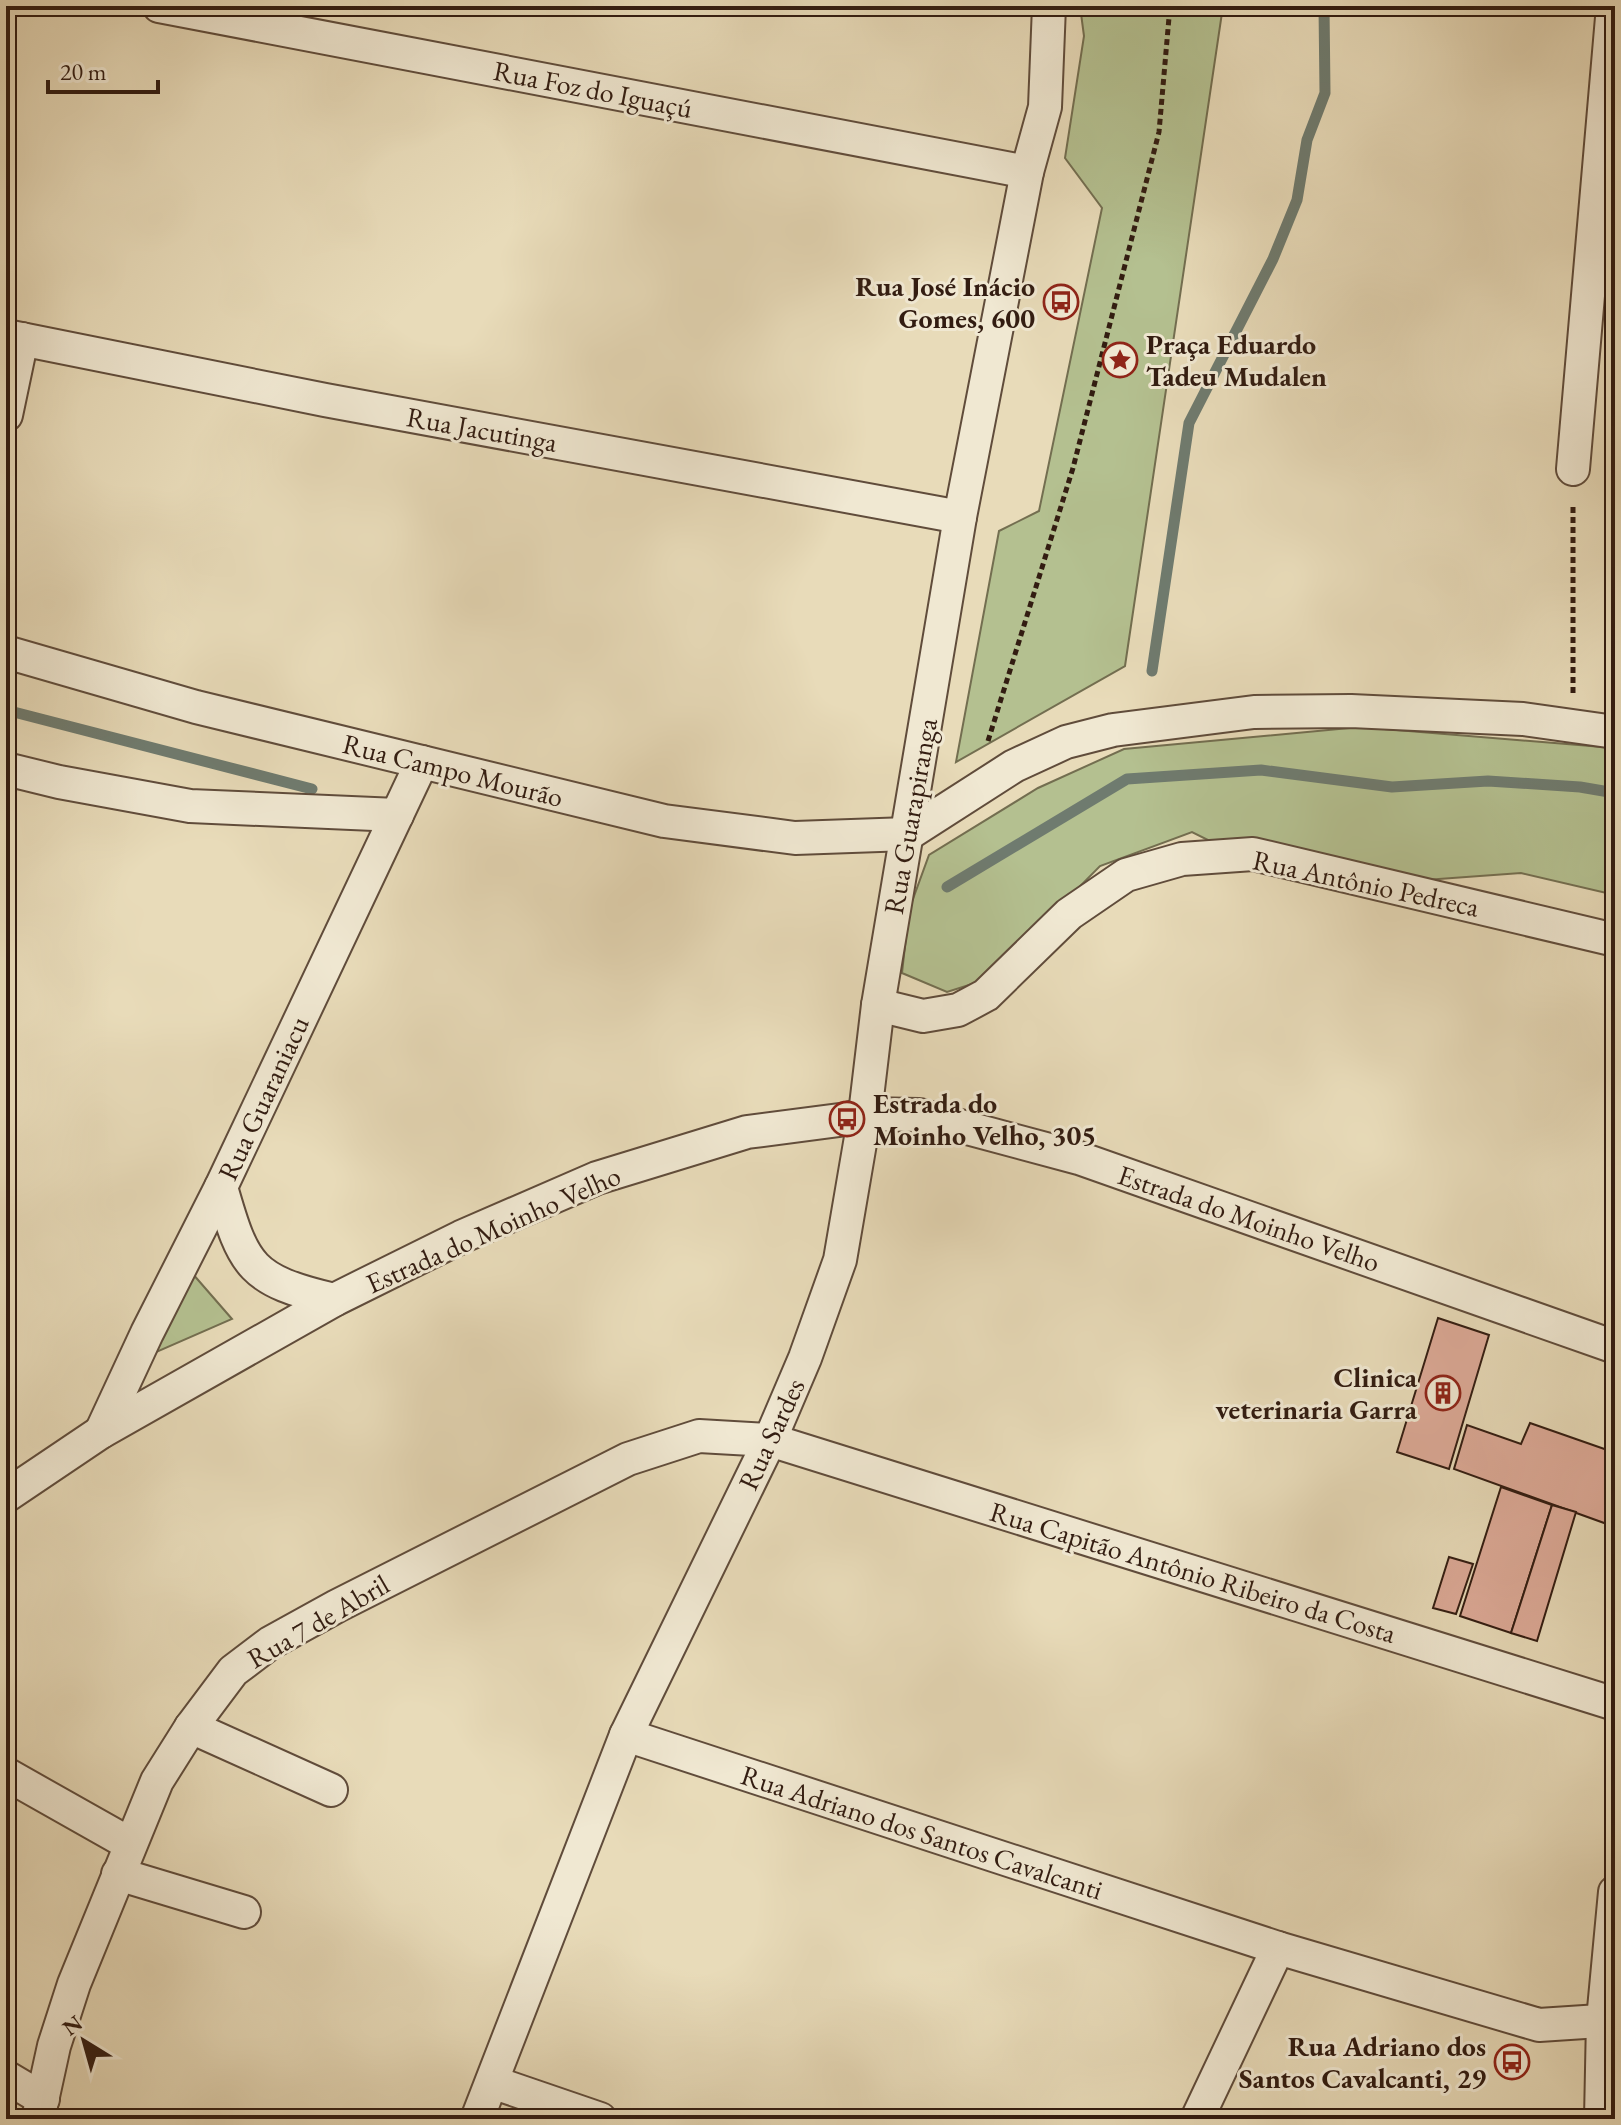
<svg xmlns="http://www.w3.org/2000/svg" width="1621" height="2125" viewBox="0 0 1621 2125" font-family="'EB Garamond',serif">
<style>
.green{fill:#b4c090;stroke:#736e50;stroke-width:2}
.lines{fill:none;stroke-linecap:round;stroke-linejoin:round}
.stream{stroke:#6f7b6f;stroke-width:11}
.building{fill:#ddaa98;stroke:#321c11;stroke-width:2}
.street-casing{stroke:#604c3b;stroke-width:36}
.path{stroke:#321c11;stroke-width:5;stroke-dasharray:6 4;stroke-linecap:butt}
.street{stroke:#f0e8d2;stroke-width:32}
.labels{text-anchor:middle;dominant-baseline:central;stroke-width:6;stroke-linejoin:round;paint-order:stroke}
.street-label{font-size:28px;fill:#321c11;stroke:#f0e8d2}
.poi-label{font-size:28px;font-weight:bold;fill:#321c11;stroke:#f0e8d2;text-anchor:end}
</style>
<rect width="100%" height="100%" fill="#e8dbb9"/>
<filter id="stains"><feTurbulence type="fractalNoise" baseFrequency=".0025" numOctaves="4"/><feColorMatrix values="0 0 0 0 .2 0 0 0 0 .09 0 0 0 0 .02 0 0 0 .5 -.17"/></filter>
<radialGradient id="worn" r=".72"><stop offset=".6" stop-color="#630" stop-opacity="0"/><stop offset="1" stop-color="#630" stop-opacity=".3"/></radialGradient>
<!-- green -->
<g class="green">
<path d="M 1080,6 L 1223,6 L 1125,666 L 956,762 L 999,531 L 1039,511 L 1102,208 L 1065,158 L 1084,36 Z"/>
<path d="M 1360,727 L 1615,748 L 1615,895 L 1521,873 L 1425,880 L 1216,844 L 1192,832 L 1100,866 L 988,979 L 947,992 L 902,973 L 909,910 L 929,855 L 1038,788 L 1124,749 Z"/>
<path d="M 192,1273 L 232,1319 L 145,1357 Z"/>
</g>
<g class="lines">
<!-- stream -->
<g class="stream">
<path d="M 1152,671 L 1189,423 L 1273,259 L 1297,200 L 1307,140 L 1325,93 L 1324,6"/>
<path d="M 6,710 L 312,789"/>
<path d="M 947,887 L 1127,779 L 1261,770 L 1392,787 L 1488,781 L 1580,787 L 1615,793"/>
</g>
</g>
<!-- building -->
<g class="building">
<path d="M 1438,1318 L 1489,1335 L 1449,1469 L 1397,1452 Z"/>
<path d="M 1530,1423 L 1613,1452 L 1607,1524 L 1454,1469 L 1467,1425 L 1521,1444 Z"/>
<path d="M 1501,1487 L 1552,1505 L 1511,1633 L 1460,1616 Z"/>
<path d="M 1552,1505 L 1576,1512 L 1537,1641 L 1511,1633 Z"/>
<path d="M 1449,1557 L 1473,1564 L 1456,1614 L 1433,1608 Z"/>
</g>
<g class="lines">
<!-- street casing -->
<g class="street-casing">
<g id="street">
<path d="M 159,6 L 1027,172"/>
<path d="M 6,336 L 325,400 L 960,517"/>
<path d="M 6,415 L 22,339"/>
<path d="M 1573,469 L 1613,6"/>
<path d="M 6,652 L 196,707 L 664,821 L 795,838 L 908,834"/>
<path d="M 6,769 L 59,782 L 190,806 L 397,815"/>
<path d="M 908,834 L 1014,766 L 1066,742 L 1113,730 L 1254,712 L 1351,711 L 1523,719 L 1615,732"/>
<path d="M 878,1005 L 923,1016 L 958,1010 L 986,995 L 1069,914 L 1126,875 L 1182,859 L 1253,854 L 1615,940"/>
<path d="M 221,1187 C 244,1268 251,1280 334,1300"/>
<path d="M 101,1432 L 147,1333 L 221,1187 L 422,762"/>
<path d="M 6,1496 L 101,1432 L 334,1300 L 461,1237 L 597,1178 L 747,1132 L 847,1119 L 865,1114 L 919,1115 L 1079,1158 L 1615,1347"/>
<path d="M 191,1727 L 331,1790"/>
<path d="M 626,1735 L 1278,1948 L 1539,2025 L 1615,2020"/>
<path d="M 6,1774 L 130,1844"/>
<path d="M 118,1874 L 244,1912"/>
<path d="M 6,2077 L 43,2099"/>
<path d="M 492,2082 L 600,2119"/>
<path d="M 38,2119 L 54,2046 L 74,1984 L 157,1781 L 191,1727 L 233,1671 L 270,1643 L 337,1606 L 628,1459 L 699,1436 L 770,1440 L 1615,1704"/>
<path d="M 477,2119 L 626,1735 L 770,1440 L 805,1358 L 840,1260 L 865,1114 L 878,1005 L 960,517 L 1027,172 L 1045,107 L 1049,6"/>
<path d="M 1197,2119 L 1278,1948"/>
<path d="M 1601,2119 L 1603,2020 L 1615,1892"/>
</g>
</g>
<!-- path -->
<g class="path">
<path d="M 1573,693 L 1573,503"/>
<path d="M 988,741 L 1073,468 L 1159,132 L 1170,6"/>
</g>
<!-- street -->
<use href="#street" class="street"/>
</g>
<!-- icons -->
<defs>
<g id="bus-ring" transform="scale(1.8)"><circle r="9.5" fill="#f0e8d2" stroke="#8f2418" stroke-width="1.5"/><path d="M-5-6H5V4H4V6H2V4H-2V6H-4V4H-5ZM-3.5-4V0h7V-4ZM-3.5 1.2v1.5H-2V1.2ZM2 1.2v1.5H3.5V1.2Z" fill="#8f2418"/></g>
<g id="sight-ring" transform="scale(1.8)"><circle r="9.5" fill="#f0e8d2" stroke="#8f2418" stroke-width="1.5"/><path d="M0-6L1.8-2.2L6-1.7L2.9 1.2L3.7 5.4L0 3.3L-3.7 5.4L-2.9 1.2L-6-1.7L-1.8-2.2Z" fill="#8f2418"/></g>
<g id="building-ring" transform="scale(1.8)"><circle r="9.5" fill="#f0e8d2" stroke="#8f2418" stroke-width="1.5"/><path d="M-4-6H4V6H1V3H-1V6H-4ZM-2.5-4.3h1.7v1.8h-1.7ZM.8-4.3h1.7v1.8H.8ZM-2.5-1h1.7V.8h-1.7ZM.8-1h1.7V.8H.8Z" fill="#8f2418"/></g>
</defs>
<g fill-rule="evenodd">
<use href="#bus-ring" x="1061" y="302"/>
<use href="#sight-ring" x="1120" y="360"/>
<use href="#bus-ring" x="847" y="1119"/>
<use href="#building-ring" x="1443" y="1393"/>
<use href="#bus-ring" x="1512" y="2062"/>
</g>
<g class="labels">
<!-- street labels -->
<g class="street-label">
<text transform="translate(593 89) rotate(11)">Rua Foz do Iguaçú</text>
<text transform="translate(482 429) rotate(10)">Rua Jacutinga</text>
<text transform="translate(453 770) rotate(14)">Rua Campo Mourão</text>
<text transform="translate(910 816) rotate(-80)">Rua Guarapiranga</text>
<text transform="translate(1366 883) rotate(12)">Rua Antônio Pedreca</text>
<text transform="translate(263 1098) rotate(-65)">Rua Guaraniacu</text>
<text transform="translate(1249 1218) rotate(19)">Estrada do Moinho Velho</text>
<text transform="translate(493 1229) rotate(-24)">Estrada do Moinho Velho</text>
<text transform="translate(771 1434) rotate(-65)">Rua Sardes</text>
<text transform="translate(1193 1572) rotate(17)">Rua Capitão Antônio Ribeiro da Costa</text>
<text transform="translate(318 1621) rotate(-30)">Rua 7 de Abril</text>
<text transform="translate(922 1832) rotate(18)">Rua Adriano dos Santos Cavalcanti</text>
</g>
<!-- poi labels -->
<g class="poi-label">
<text x="1035" y="286">Rua José Inácio<tspan x="1035" dy="32">Gomes, 600</tspan></text>
<text x="1146" y="344" text-anchor="start">Praça Eduardo<tspan x="1146" dy="32">Tadeu Mudalen</tspan></text>
<text x="873" y="1103" text-anchor="start">Estrada do<tspan x="873" dy="32">Moinho Velho, 305</tspan></text>
<text x="1417" y="1377">Clinica<tspan x="1417" dy="32">veterinaria Garra</tspan></text>
<text x="1486" y="2046">Rua Adriano dos<tspan x="1486" dy="32">Santos Cavalcanti, 29</tspan></text>
</g>
</g>
<!-- margin -->
<rect width="1621" height="2125" fill="none" stroke="#e8dbb9" stroke-width="32"/>
<rect x="8" y="8" width="1605" height="2109" fill="none" stroke="#321c11" stroke-width="4"/>
<rect x="16" y="16" width="1589" height="2093" fill="none" stroke="#321c11" stroke-width="2"/>
<!-- north arrow -->
<g transform="translate(84 2041) rotate(323)" stroke="#f0e8d2" stroke-width="6" paint-order="stroke">
<path d="M0-6L14 30L0 20L-14 30Z" fill="#321c11"/>
<text y="-12" font-size="22" font-weight="bold" text-anchor="middle" fill="#321c11">N</text>
</g>
<!-- scale -->
<path d="M48 80v12h110v-12" fill="none" stroke="#321c11" stroke-width="4"/>
<text x="60" y="80" font-size="24" fill="#321c11" stroke="#f0e8d2" stroke-width="6" paint-order="stroke">20 m</text>
<rect width="100%" height="100%" filter="url(#stains)"/>
<rect width="100%" height="100%" fill="url(#worn)"/>
</svg>
